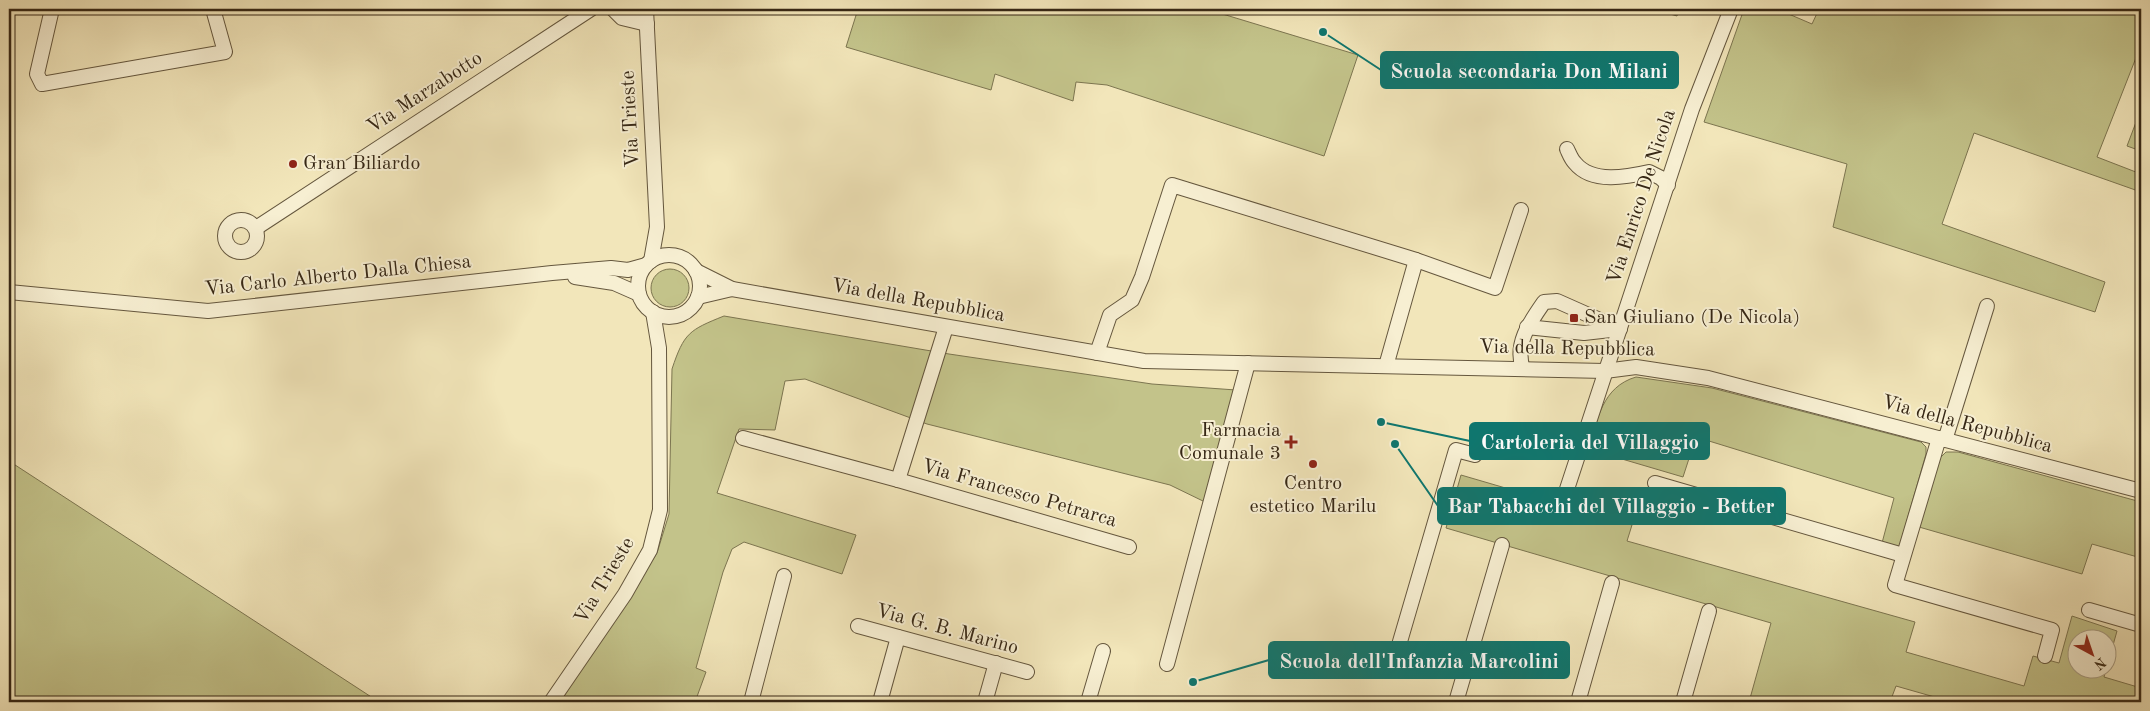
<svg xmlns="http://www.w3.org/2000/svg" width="2150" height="711" viewBox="0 0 2150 711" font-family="'Old Standard TT',serif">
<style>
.green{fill:#c3c38a;stroke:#7c7550}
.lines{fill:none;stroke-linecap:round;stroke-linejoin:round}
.stream{stroke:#73836f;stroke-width:4}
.minor-casing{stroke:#65573e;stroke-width:16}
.minor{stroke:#f7efd2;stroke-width:14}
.poi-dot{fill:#8f2418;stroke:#f7efd2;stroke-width:2}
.labels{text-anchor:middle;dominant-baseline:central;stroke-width:4;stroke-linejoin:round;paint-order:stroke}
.street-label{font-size:20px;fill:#362715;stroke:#f7efd2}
.poi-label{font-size:20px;fill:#362715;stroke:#f7efd2;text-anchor:start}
.leader{fill:none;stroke:#0f766e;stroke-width:2}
.callout-dot{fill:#0f766e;stroke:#f7efd2;stroke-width:2}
.callout{fill:#0f766e;stroke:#0f766e;stroke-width:2}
.callout-label{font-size:21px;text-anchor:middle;font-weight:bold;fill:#fff}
</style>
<rect width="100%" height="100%" fill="#f2e6ba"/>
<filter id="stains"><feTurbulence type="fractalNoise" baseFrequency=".004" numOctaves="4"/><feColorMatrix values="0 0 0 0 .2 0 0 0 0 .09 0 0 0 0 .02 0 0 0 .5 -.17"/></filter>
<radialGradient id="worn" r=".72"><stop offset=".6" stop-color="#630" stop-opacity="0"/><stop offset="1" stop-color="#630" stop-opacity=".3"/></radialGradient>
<!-- green -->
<g class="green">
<path d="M 858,9 L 1206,9 L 1358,55 L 1324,156 L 1107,85 L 1076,82 L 1073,101 L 995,74 L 991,90 L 846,47 Z"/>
<path d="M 1653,9 L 1679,9 L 1677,16 Z"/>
<path d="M 1744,9 L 1777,9 L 1812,24 L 1819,9 L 2141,9 L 2141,45 L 2097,157 L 2141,174 L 2141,192 L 1974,133 L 1942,224 L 2105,282 L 2095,312 L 1833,227 L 1847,164 L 1704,122 Z"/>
<path d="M 2141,109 L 2141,151 L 2127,146 Z"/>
<circle cx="670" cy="288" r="19"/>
<path d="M 724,316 L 949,354 L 1152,384 L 1236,390 L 1205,502 L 1170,485 L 927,424 L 805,379 L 785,381 L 775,430 L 739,429 L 717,493 L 856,535 L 842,574 L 744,542 L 732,549 L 723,572 L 696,668 L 706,672 L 695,702 L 560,702 L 657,553 L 669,514 L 672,369 C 684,333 689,330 724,316 Z"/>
<path d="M 1636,377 L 1712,388 L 1921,442 L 1926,447 L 1926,454 L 1899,548 L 1882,543 L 1894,498 L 1696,437 L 1683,477 L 1588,449 C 1598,419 1602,387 1636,377 Z"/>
<path d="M 1946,452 L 1958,452 L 2141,502 L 2141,558 L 2092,544 L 2082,574 L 1919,527 L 1940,458 Z"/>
<path d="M 9,461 L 379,702 L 9,702 Z"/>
<path d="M 1461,475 L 1632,525 L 1627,541 L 1915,622 L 1906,652 L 2024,686 L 2033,656 L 2059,663 L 2072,616 L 2117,631 L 2108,663 L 2108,638 L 2078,638 L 2078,668 L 2106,669 L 2104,677 L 2141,688 L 2141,702 L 1952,702 L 1896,686 L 1890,702 L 1749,702 L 1771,623 L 1446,528 Z"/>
</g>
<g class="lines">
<!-- stream -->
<path class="stream" d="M 2128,9 L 2141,14"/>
<!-- minor casing -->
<g class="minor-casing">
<g id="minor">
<path d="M 52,9 L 37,74 L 42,84 L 225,52 L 213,9"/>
<path d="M 613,9 L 622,18 L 647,24"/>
<path d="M 646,9 L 657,227 L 651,261"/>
<path d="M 1567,149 C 1569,153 1571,159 1575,163 C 1592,184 1627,177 1649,172 L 1661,178 L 1668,185"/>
<circle cx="241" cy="236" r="16"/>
<path d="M 256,228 L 591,9"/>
<circle cx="669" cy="286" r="31"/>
<path d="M 696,271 L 732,289 L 1144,361 L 1605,371 L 1636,367 L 1708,378 L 2141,491"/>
<path d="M 575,277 L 614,283 L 639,294"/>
<path d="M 9,292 L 208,311 L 552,273 L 611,268 L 628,270 L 646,265"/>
<path d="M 698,297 L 732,289"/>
<path d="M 1527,327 L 1584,333 L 1619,329"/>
<path d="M 1097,353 L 1110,315 L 1132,300 L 1142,277 L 1172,185 L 1416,260 L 1495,288 L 1521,210"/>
<path d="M 1386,366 L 1416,260"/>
<path d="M 1523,369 C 1514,344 1530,322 1544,302 L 1557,301 L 1620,329"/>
<path d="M 743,438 L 898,480 L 1129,547"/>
<path d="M 1939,438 L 1895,585 L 2052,630 L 2045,656"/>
<path d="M 1945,440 L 1987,306"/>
<path d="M 898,480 L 946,327"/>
<path d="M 1655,483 L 1903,555"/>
<path d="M 1567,489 L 1692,109 L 1731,9"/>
<path d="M 2089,610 L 2141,625"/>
<path d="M 858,626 L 1027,672"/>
<path d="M 1167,664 L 1248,363"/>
<path d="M 1392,669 L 1456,450 L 1475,455"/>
<path d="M 551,702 L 625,594 L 650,550 L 660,510 L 659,348 L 653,312"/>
<path d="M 751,702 L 784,576"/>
<path d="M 880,702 L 898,637"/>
<path d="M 985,702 L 996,663"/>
<path d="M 1088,702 L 1103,651"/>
<path d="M 1456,702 L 1502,545"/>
<path d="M 1578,702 L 1612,583"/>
<path d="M 1683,702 L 1709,611"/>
</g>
</g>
<!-- minor -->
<use href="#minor" class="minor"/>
</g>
<!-- markers -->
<g class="poi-dot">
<circle cx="293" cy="164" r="5"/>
<rect x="1569" y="313" width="10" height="10" rx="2.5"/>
<path d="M1288.5 434.5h5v5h5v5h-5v5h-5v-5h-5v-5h5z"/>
<circle cx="1313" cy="464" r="5"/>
</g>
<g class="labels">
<!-- street labels -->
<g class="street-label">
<text transform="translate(425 93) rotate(-33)">Via Marzabotto</text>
<text transform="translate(631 119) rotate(-93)">Via Trieste</text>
<text transform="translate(1642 197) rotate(-72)">Via Enrico De Nicola</text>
<text transform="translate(338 276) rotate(-6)">Via Carlo Alberto Dalla Chiesa</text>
<text transform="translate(918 301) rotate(10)">Via della Repubblica</text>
<text transform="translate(1567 349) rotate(1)">Via della Repubblica</text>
<text transform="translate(1967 425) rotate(15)">Via della Repubblica</text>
<text transform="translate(1019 494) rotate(16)">Via Francesco Petrarca</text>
<text transform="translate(605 581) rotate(-59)">Via Trieste</text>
<text transform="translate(947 630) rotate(15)">Via G. B. Marino</text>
</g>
<!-- poi labels -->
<g class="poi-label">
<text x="303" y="164">Gran Biliardo</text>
<text x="1584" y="318">San Giuliano (De Nicola)</text>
<text x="1281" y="431" text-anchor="end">Farmacia<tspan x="1281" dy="23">Comunale 3</tspan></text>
<text x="1313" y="484" text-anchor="middle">Centro<tspan x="1313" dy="23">estetico Marilu</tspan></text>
</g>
</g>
<!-- callouts -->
<path class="leader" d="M1323 32L1381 70M1381 422L1470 441M1395 444L1438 506M1193 682L1269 660"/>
<g class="callout-dot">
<circle cx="1323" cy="32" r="5"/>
<circle cx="1381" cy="422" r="5"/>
<circle cx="1395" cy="444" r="5"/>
<circle cx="1193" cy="682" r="5"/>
</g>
<g class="callout">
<rect x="1381" y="52" width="297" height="36" rx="5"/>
<rect x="1470" y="423" width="239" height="36" rx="5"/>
<rect x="1438" y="488" width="347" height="36" rx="5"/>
<rect x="1269" y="642" width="300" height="36" rx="5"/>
</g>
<g class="callout-label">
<text x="1529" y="78">Scuola secondaria Don Milani</text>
<text x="1590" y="449">Cartoleria del Villaggio</text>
<text x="1611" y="513">Bar Tabacchi del Villaggio - Better</text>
<text x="1419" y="668">Scuola dell'Infanzia Marcolini</text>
</g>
<!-- margin -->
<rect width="2150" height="711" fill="none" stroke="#f2e6ba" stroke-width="30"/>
<rect x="10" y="10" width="2130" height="691" fill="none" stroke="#362715" stroke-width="2.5"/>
<rect x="15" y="15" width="2120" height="681" fill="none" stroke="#362715"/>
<!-- north arrow -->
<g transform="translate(2092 654) rotate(140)"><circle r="24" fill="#f7efd2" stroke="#aa9f86"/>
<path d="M0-4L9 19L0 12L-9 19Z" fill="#8f2418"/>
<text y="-8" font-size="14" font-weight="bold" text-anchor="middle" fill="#362715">N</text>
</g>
<rect width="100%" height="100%" filter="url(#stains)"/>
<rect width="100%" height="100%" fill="url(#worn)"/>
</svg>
